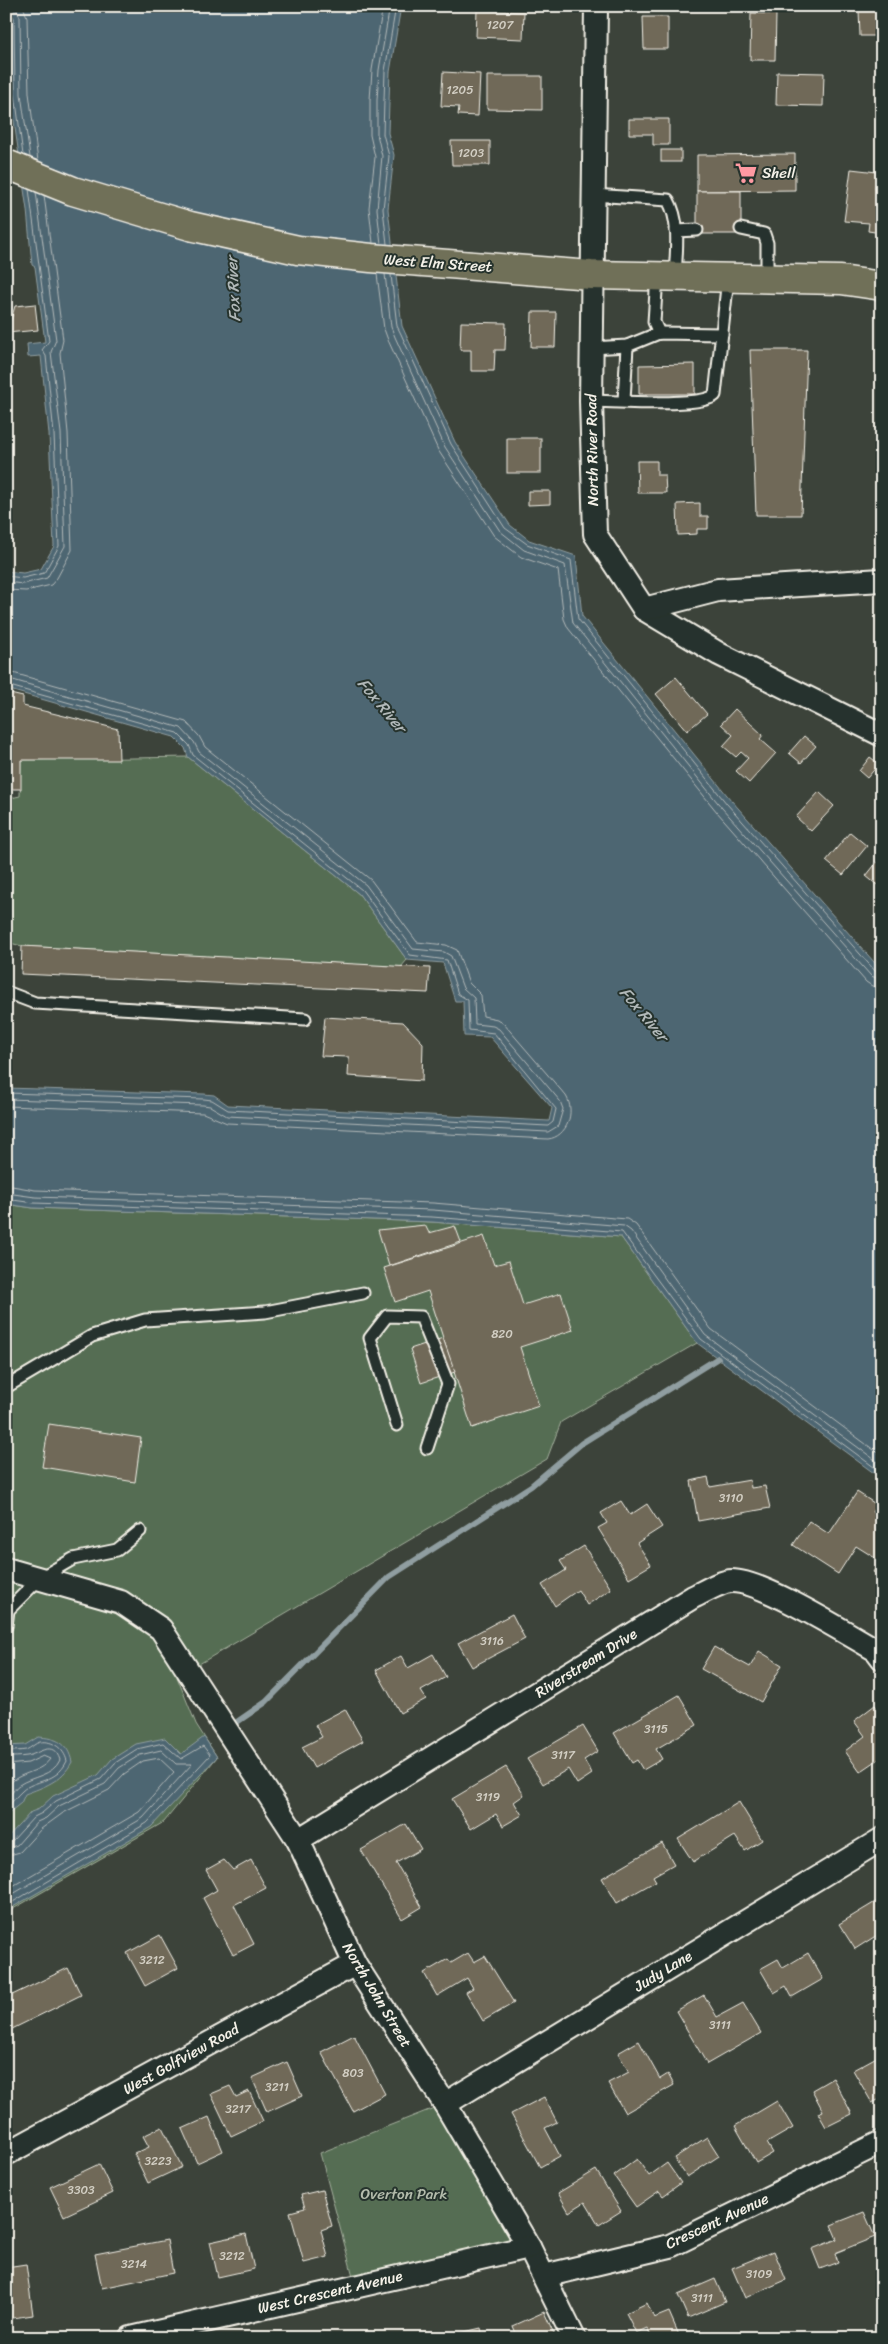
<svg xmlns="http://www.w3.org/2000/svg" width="888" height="2344" viewBox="0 0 888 2344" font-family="Sriracha,sans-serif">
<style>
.green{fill:#546d52;stroke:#a4af9d}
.water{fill:#4e6672;stroke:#909ea1}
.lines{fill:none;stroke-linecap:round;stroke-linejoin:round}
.shore{stroke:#b2b9b9;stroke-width:1}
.stream{stroke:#909ea1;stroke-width:6}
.building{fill:#706958;stroke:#f4f1e8}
.lane-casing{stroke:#f4f1e8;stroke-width:15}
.street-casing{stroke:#f4f1e8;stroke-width:26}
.primary-casing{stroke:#f4f1e8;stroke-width:31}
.lane{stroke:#26332d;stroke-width:11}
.street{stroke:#26332d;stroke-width:22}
.primary{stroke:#706f59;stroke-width:28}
.labels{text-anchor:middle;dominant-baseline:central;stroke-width:4;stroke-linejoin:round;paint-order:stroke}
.number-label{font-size:12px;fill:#d3cfc4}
.poi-label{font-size:15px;fill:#f4f1e8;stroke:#26332d;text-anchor:start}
.street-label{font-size:15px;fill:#f4f1e8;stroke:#26332d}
.park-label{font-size:15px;fill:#b4bcac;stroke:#26332d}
.water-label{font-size:16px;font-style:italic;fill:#b2b9b9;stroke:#26332d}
</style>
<rect width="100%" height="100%" fill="#3c433a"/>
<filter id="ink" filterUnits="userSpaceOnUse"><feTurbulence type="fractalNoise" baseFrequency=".02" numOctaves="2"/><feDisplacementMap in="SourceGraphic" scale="10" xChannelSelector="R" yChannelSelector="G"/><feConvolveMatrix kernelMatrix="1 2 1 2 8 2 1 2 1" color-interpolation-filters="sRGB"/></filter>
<g filter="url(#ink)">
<!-- green -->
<g class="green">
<path d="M 188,757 L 359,894 L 407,960 L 401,967 L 22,946 L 6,942 L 6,799 L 20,796 L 21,760 Z"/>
<path d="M 6,1204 L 33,1208 L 432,1222 L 621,1237 L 697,1343 L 561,1422 L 547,1459 L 177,1677 L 196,1724 L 217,1757 L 164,1822 L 6,1913 Z"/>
<path d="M 434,2108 L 517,2240 L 353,2276 L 320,2153 Z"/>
</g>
<!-- water -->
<g class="water">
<path d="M 9,6 L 401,6 L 390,72 L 388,133 L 394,155 L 388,209 L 402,326 L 455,442 L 510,525 L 529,540 L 576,556 L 582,616 L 731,800 L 882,971 L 882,1479 L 697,1343 L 621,1237 L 432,1222 L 33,1208 L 6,1204 L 6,1088 L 204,1094 L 214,1095 L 228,1105 L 549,1121 L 552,1108 L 490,1037 L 464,1036 L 463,1001 L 455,1001 L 443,963 L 407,960 L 359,894 L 188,757 L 185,748 L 174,737 L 6,689 L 6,571 L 23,573 L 41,569 L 54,546 L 49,434 L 41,356 L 28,357 L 27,344 L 45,342 L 35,267 L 32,265 L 27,210 L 10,94 Z"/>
<path d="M 38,1737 C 57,1738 68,1743 72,1762 C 62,1781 44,1787 25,1794 L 21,1803 L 6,1815 L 6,1746 L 25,1745 Z"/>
<path d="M 204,1737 L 217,1757 L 151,1827 L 6,1911 L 6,1839 L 31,1812 L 39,1809 L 53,1796 L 98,1775 L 112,1759 L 136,1744 L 165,1738 L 181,1754 Z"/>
</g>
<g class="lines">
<!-- shore -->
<g class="shore">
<path d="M 10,6 L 17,10 L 20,17 L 21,94 L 30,157"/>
<path d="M 23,6 L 27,17 L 29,93 L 38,161"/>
<path d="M 6,12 L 11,13 L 14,18 L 15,94 L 23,155"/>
<path d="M 373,243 L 369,208 L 375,157 L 370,135 L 370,100 L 372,70 L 383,6"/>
<path d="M 381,244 L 377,209 L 382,156 L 377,134 L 377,100 L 379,70 L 390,6"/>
<path d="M 387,244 L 383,209 L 389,156 L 383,134 L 384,100 L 385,71 L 396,6"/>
<path d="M 377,274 L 384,329 L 388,340 L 438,450 L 494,536 L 521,557 L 558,570 L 564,619 L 568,628 L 717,812 L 866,982 L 872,986 L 882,988"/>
<path d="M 385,274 L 391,327 L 395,337 L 445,447 L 500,531 L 524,550 L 565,565 L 573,623 L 722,808 L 871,976 L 882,980"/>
<path d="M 391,275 L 397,326 L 401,334 L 451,444 L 505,528 L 527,544 L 571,560 L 578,619 L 727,804 L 876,972 L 882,974"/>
<path d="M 6,576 L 23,578 L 44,573 L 59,546 L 54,434 L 46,356 L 42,350 L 49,341 L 29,189"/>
<path d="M 6,582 L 23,584 L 47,578 L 65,546 L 61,433 L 51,352 L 56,340 L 36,192"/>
<path d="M 6,590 L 26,591 L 51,585 L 57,578 L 72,550 L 68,433 L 60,353 L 63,340 L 44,195"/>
<path d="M 6,671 L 186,722 L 199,736 L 205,747 L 371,880 L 417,942 L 446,945 L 457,950 L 469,983 L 481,995 L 483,1016 L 497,1019 L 504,1024 L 566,1096 C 576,1112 567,1137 548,1139 L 227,1123 L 203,1113 L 6,1106"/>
<path d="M 6,678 L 181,728 L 194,742 L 199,752 L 366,885 L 413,949 L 444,952 L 451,956 L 463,988 L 474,998 L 475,1024 L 493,1026 L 499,1029 L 560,1101 L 563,1109 L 558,1126 L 548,1132 L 227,1116 L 210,1106 L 203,1105 L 6,1099"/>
<path d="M 6,685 L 177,733 L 189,745 L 193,755 L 362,890 L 410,955 L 447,960 L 458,994 L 468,1000 L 469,1030 L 494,1033 L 556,1109 L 553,1122 L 548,1126 L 228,1110 L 212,1100 L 204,1099 L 6,1093"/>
<path d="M 6,1185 L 35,1190 L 433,1203 L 627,1219 L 636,1225 L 711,1329 L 882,1456"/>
<path d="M 6,1193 L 35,1197 L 433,1210 L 624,1226 L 631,1231 L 705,1335 L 882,1465"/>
<path d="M 6,1199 L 34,1203 L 432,1217 L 622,1232 L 701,1339 L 882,1473"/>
<path d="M 6,1751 C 12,1751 20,1751 26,1750 C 31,1748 35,1743 40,1742 C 53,1740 64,1749 67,1761 C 56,1784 34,1779 22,1791 C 16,1796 12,1803 6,1809"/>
<path d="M 6,1757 C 13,1757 20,1757 27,1756 C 39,1754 53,1739 60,1760 C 53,1776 32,1776 19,1785 C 14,1788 11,1796 6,1800"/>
<path d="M 6,1765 L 28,1763 L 43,1756 L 50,1759 C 39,1775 15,1771 6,1789"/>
<path d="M 6,1843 L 13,1840 L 34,1817 L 42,1813 L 56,1801 L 101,1779 L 115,1763 L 137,1749 L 163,1743 L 181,1759 L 203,1746 L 210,1755 L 147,1823 L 6,1906"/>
<path d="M 6,1849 L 17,1845 L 37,1822 L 46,1818 L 59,1806 L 105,1784 L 119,1768 L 140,1755 L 161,1750 L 176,1764 L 192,1764 L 143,1818 L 6,1898"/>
<path d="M 6,1856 L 20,1852 L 41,1829 L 63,1813 L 109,1790 L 124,1774 L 143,1761 L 159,1758 L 174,1772 L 139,1812 L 6,1890"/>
</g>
<!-- stream -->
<path class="stream" d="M 237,1722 L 266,1702 L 389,1577 L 531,1486 L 582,1443 L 718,1358"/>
</g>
<!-- building -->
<g class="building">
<path d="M 876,9 L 876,36 L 860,36 L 859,10 Z"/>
<path d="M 477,10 L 524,12 L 523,39 L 476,37 Z"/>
<path d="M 751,13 L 776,14 L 775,60 L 750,60 Z"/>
<path d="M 643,17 L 668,17 L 668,49 L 644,49 Z"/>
<path d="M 443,72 L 480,74 L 478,116 L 458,115 L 459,107 L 441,106 Z"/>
<path d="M 777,72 L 824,73 L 823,106 L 776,105 Z"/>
<path d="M 487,76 L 542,76 L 542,110 L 487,109 Z"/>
<path d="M 629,119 L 669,119 L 669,145 L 653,145 L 653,134 L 629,134 Z"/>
<path d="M 451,141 L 490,141 L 490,165 L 452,165 Z"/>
<rect x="661" y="150" width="20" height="12"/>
<path d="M 795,154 L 795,190 L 697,191 L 697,155 Z"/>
<path d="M 851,169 L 877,172 L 875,189 L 882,190 L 882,233 L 868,231 L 869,223 L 844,221 Z"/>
<rect x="697" y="191" width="44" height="43"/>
<path d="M 35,304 L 38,330 L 7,333 L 15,306 Z"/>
<path d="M 532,312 L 556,312 L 555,347 L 531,347 Z"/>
<path d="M 461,322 L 506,323 L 505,350 L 495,350 L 494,371 L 471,371 L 471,350 L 460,350 Z"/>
<path d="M 750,350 L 807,350 L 801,515 L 756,515 Z"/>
<path d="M 695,364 L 695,394 L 639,394 L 639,365 Z"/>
<rect x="507" y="438" width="34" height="35"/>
<path d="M 637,461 L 657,461 L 657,475 L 665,475 L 666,493 L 638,493 Z"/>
<path d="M 528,491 L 550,491 L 550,504 L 528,505 Z"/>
<path d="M 700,503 L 700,516 L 708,516 L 708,529 L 697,529 L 697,534 L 678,535 L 677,504 Z"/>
<path d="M 676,677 L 707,714 L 687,731 L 656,694 Z"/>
<path d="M 6,693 L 23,697 L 23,706 L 118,729 L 119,760 L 21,760 L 21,789 L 6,789 Z"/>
<path d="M 735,709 L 763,735 L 760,739 L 776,753 L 749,783 L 736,771 L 748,758 L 741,752 L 736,757 L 723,746 L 733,735 L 721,724 Z"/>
<path d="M 804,736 L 816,746 L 801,763 L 789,753 Z"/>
<path d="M 870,757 L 879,764 L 867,778 L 859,771 Z"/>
<path d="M 819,792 L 834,806 L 811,831 L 796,817 Z"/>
<path d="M 850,832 L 867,846 L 843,875 L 826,861 Z"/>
<path d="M 882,856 L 882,889 L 866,876 Z"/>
<path d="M 22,946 L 430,968 L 428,993 L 21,974 Z"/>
<path d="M 325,1017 L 403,1022 L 423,1043 L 422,1081 L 348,1076 L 349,1057 L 321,1056 Z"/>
<path d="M 425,1225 L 429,1233 L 455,1226 L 461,1242 L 389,1266 L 378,1230 Z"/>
<path d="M 484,1236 L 494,1265 L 509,1261 L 523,1305 L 561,1293 L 573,1330 L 520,1347 L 539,1406 L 472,1428 L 428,1291 L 395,1302 L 384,1268 Z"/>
<path d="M 443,1338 L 455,1372 L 421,1383 L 410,1349 Z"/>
<path d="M 49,1424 L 141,1438 L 135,1482 L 42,1467 Z"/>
<path d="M 708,1477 L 710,1487 L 750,1480 L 751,1488 L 765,1486 L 770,1508 L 698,1521 L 691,1481 Z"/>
<path d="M 857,1492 L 877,1505 L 872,1512 L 882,1519 L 882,1577 L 873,1572 L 880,1561 L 856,1546 L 838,1574 L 793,1545 L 809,1521 L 829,1534 Z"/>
<path d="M 621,1501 L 630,1515 L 647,1504 L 662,1527 L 637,1543 L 651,1565 L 629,1578 L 598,1528 L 607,1523 L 601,1513 Z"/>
<path d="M 584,1546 L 611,1589 L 587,1605 L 578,1590 L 555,1606 L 542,1585 L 566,1570 L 560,1561 Z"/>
<path d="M 512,1614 L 525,1639 L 472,1667 L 458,1643 Z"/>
<path d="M 714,1647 L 750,1667 L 759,1651 L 782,1665 L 761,1702 L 701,1669 Z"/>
<path d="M 433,1654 L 446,1677 L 421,1691 L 426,1699 L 400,1713 L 376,1670 L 401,1656 L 408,1668 Z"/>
<path d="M 679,1695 L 697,1725 L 656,1749 L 662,1759 L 643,1770 L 637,1760 L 632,1763 L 614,1733 Z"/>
<path d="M 875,1705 L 882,1714 L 882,1757 L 860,1772 L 845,1751 L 865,1736 L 854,1721 Z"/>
<path d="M 345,1709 L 363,1741 L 314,1768 L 302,1747 L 322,1737 L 315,1725 Z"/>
<path d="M 583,1726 L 598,1751 L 584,1760 L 592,1774 L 577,1784 L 568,1769 L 543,1784 L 527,1759 Z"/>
<path d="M 506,1767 L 524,1795 L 514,1802 L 522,1815 L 503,1826 L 496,1814 L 471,1829 L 452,1799 Z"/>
<path d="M 739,1802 L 762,1840 L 745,1851 L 735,1836 L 693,1862 L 678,1839 Z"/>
<path d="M 406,1824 L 421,1849 L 396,1863 L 422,1907 L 402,1919 L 361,1850 Z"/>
<path d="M 662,1843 L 674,1864 L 653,1876 L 656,1881 L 617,1903 L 602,1878 Z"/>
<path d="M 224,1860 L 233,1870 L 251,1860 L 266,1888 L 234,1905 L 254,1944 L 233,1955 L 203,1898 L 217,1890 L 206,1870 Z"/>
<path d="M 882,1898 L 882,1932 L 855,1949 L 839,1924 Z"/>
<path d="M 160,1935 L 178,1968 L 145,1986 L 127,1953 Z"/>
<path d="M 468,1953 L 474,1962 L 485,1956 L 514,2003 L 483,2021 L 466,1992 L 473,1988 L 467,1978 L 437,1996 L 424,1973 L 448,1959 L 451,1963 Z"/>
<path d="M 808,1953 L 823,1979 L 792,1997 L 786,1986 L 774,1993 L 760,1969 L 778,1959 L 783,1968 Z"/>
<path d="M 68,1968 L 81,1995 L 6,2032 L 6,1998 Z"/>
<path d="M 704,1995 L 717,2017 L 743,2003 L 761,2033 L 707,2064 L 676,2011 Z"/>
<path d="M 354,2035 L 385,2094 L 353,2111 L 321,2052 Z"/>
<path d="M 639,2041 L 660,2079 L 668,2074 L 674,2085 L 625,2113 L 608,2083 L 629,2072 L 618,2053 Z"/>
<path d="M 882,2054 L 882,2098 L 872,2103 L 853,2070 Z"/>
<path d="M 287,2062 L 302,2096 L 267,2112 L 252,2078 Z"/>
<path d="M 833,2078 L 852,2114 L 826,2127 L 818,2113 L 823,2111 L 812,2090 Z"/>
<path d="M 230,2086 L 236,2097 L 249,2091 L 263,2121 L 231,2136 L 211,2094 Z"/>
<path d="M 544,2097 L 557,2122 L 545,2128 L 560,2156 L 540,2167 L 511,2114 Z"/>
<path d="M 777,2101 L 793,2128 L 767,2143 L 773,2153 L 756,2163 L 735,2126 Z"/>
<path d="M 209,2117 L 223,2151 L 197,2163 L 182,2129 Z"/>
<path d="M 162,2127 L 182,2167 L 148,2183 L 134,2154 L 149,2147 L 143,2136 Z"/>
<path d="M 707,2137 L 719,2156 L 687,2177 L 674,2158 Z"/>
<path d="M 637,2159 L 649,2176 L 667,2163 L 681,2183 L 663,2196 L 659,2191 L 636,2207 L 614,2176 Z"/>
<path d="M 99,2164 L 113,2193 L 64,2216 L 50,2187 Z"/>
<path d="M 596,2170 L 621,2211 L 599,2225 L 585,2202 L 569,2212 L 558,2193 Z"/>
<path d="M 322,2190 L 332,2226 L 321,2230 L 328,2257 L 304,2263 L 290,2212 L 305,2208 L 301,2195 Z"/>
<path d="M 864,2212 L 875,2237 L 835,2253 L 838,2262 L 820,2269 L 812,2249 L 837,2239 L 831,2225 Z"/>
<path d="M 246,2234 L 254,2269 L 218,2277 L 210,2242 Z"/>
<path d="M 167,2240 L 173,2273 L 102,2288 L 95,2254 Z"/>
<path d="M 774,2251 L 786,2280 L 745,2298 L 732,2268 Z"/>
<path d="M 26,2264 L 33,2315 L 6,2319 L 6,2267 Z"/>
<path d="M 715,2279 L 725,2302 L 688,2318 L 678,2295 Z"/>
<path d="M 647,2303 L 654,2318 L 669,2312 L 679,2335 L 672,2338 L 652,2338 L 647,2328 L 636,2333 L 626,2313 Z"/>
<path d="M 544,2312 L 556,2338 L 518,2338 L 513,2326 Z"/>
<path d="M 481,2328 L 483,2338 L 439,2338 Z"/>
<path d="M 882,2330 L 882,2338 L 864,2338 L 864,2337 Z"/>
</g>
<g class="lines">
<!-- lane casing -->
<g class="lane-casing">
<g id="lane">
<path d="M 593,195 L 668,200 C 681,223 676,252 675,277"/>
<path d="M 741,229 L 764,234 L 767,243 L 767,278"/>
<path d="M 676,231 L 697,230"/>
<path d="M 657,276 L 654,322 L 659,333"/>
<path d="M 591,348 L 627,346 L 659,333 L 722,334"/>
<path d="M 591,401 C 614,401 701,408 715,395 L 728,278"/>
<path d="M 624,401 L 627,346"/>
<path d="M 6,992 L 35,1003 L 305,1019"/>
<path d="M 6,1387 L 92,1336 L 145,1320 L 265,1312 L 363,1293"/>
<path d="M 397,1425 L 370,1338 L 387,1316 L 421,1317 L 448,1384 L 427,1448"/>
<path d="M 6,1626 L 8,1610 L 40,1578 L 73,1559 L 117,1550 L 140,1531"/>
</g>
</g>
<!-- street casing -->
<g class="street-casing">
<g id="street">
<path d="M 596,6 L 591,401 L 595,534 L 644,609 L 719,654 L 882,735"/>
<path d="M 644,609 L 718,590 L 882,580"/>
<path d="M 6,1569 L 121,1602 L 161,1629 L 298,1840 L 355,1964 L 445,2104 L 529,2247 L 574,2338"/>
<path d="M 298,1840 L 693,1597 C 704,1592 721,1581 732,1581 C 763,1581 846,1633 876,1650 L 882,1658"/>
<path d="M 445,2104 L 882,1839"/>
<path d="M 6,2154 L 355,1964"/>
<path d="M 544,2276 L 670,2246 L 882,2142"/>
<path d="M 131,2338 L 529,2247"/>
</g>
</g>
<!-- primary casing -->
<g class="primary-casing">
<path id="primary" d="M 6,164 L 73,191 L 190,226 L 298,250 L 371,258 L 591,275 L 841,280 L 882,286"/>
</g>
<!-- lane -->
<use href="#lane" class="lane"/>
<!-- street -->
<use href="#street" class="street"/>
<!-- primary -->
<use href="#primary" class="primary"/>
</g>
</g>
<!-- icons -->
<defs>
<g id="supermarket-bare" transform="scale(1.725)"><path d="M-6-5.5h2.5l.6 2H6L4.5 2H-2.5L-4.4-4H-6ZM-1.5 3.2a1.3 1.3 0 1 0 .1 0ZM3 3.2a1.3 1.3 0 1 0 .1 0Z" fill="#ff9aa2" stroke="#26332d" stroke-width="2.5" paint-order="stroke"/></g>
</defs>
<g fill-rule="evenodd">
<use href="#supermarket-bare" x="746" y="173"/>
</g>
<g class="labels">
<!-- number labels -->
<g class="number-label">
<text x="500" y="25">1207</text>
<text x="460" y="90">1205</text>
<text x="471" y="153">1203</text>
<text x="502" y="1334">820</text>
<text x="731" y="1498">3110</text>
<text x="492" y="1641">3116</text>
<text x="656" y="1729">3115</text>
<text x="563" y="1755">3117</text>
<text x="488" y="1797">3119</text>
<text x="152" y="1960">3212</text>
<text x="720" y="2025">3111</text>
<text x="353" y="2073">803</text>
<text x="277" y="2087">3211</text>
<text x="238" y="2109">3217</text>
<text x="158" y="2161">3223</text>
<text x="81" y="2190">3303</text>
<text x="232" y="2256">3212</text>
<text x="134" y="2264">3214</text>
<text x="759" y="2274">3109</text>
<text x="702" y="2298">3111</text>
</g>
<!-- poi labels -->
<g class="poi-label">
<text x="762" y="173">Shell</text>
</g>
<!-- street labels -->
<g class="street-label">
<text transform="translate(438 263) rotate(4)">West Elm Street</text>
<text transform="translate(592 450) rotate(-91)">North River Road</text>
<text transform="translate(586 1663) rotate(-32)">Riverstream Drive</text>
<text transform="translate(663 1971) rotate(-31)">Judy Lane</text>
<text transform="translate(377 1995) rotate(59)">North John Street</text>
<text transform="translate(181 2059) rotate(-29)">West Golfview Road</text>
<text transform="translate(717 2221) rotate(-25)">Crescent Avenue</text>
<text transform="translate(330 2292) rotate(-13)">West Crescent Avenue</text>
</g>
<!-- park labels -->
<g class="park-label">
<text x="404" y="2194">Overton Park</text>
</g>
<!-- water labels -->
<g class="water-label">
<text transform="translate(233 289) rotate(-93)">Fox River</text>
<text transform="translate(382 705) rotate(50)">Fox River</text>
<text transform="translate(644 1014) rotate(50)">Fox River</text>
</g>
</g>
<!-- margin -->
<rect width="888" height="2344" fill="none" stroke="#26332d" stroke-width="25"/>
<rect x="12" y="12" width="863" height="2319" fill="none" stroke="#f4f1e8" stroke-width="2" filter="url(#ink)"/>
</svg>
